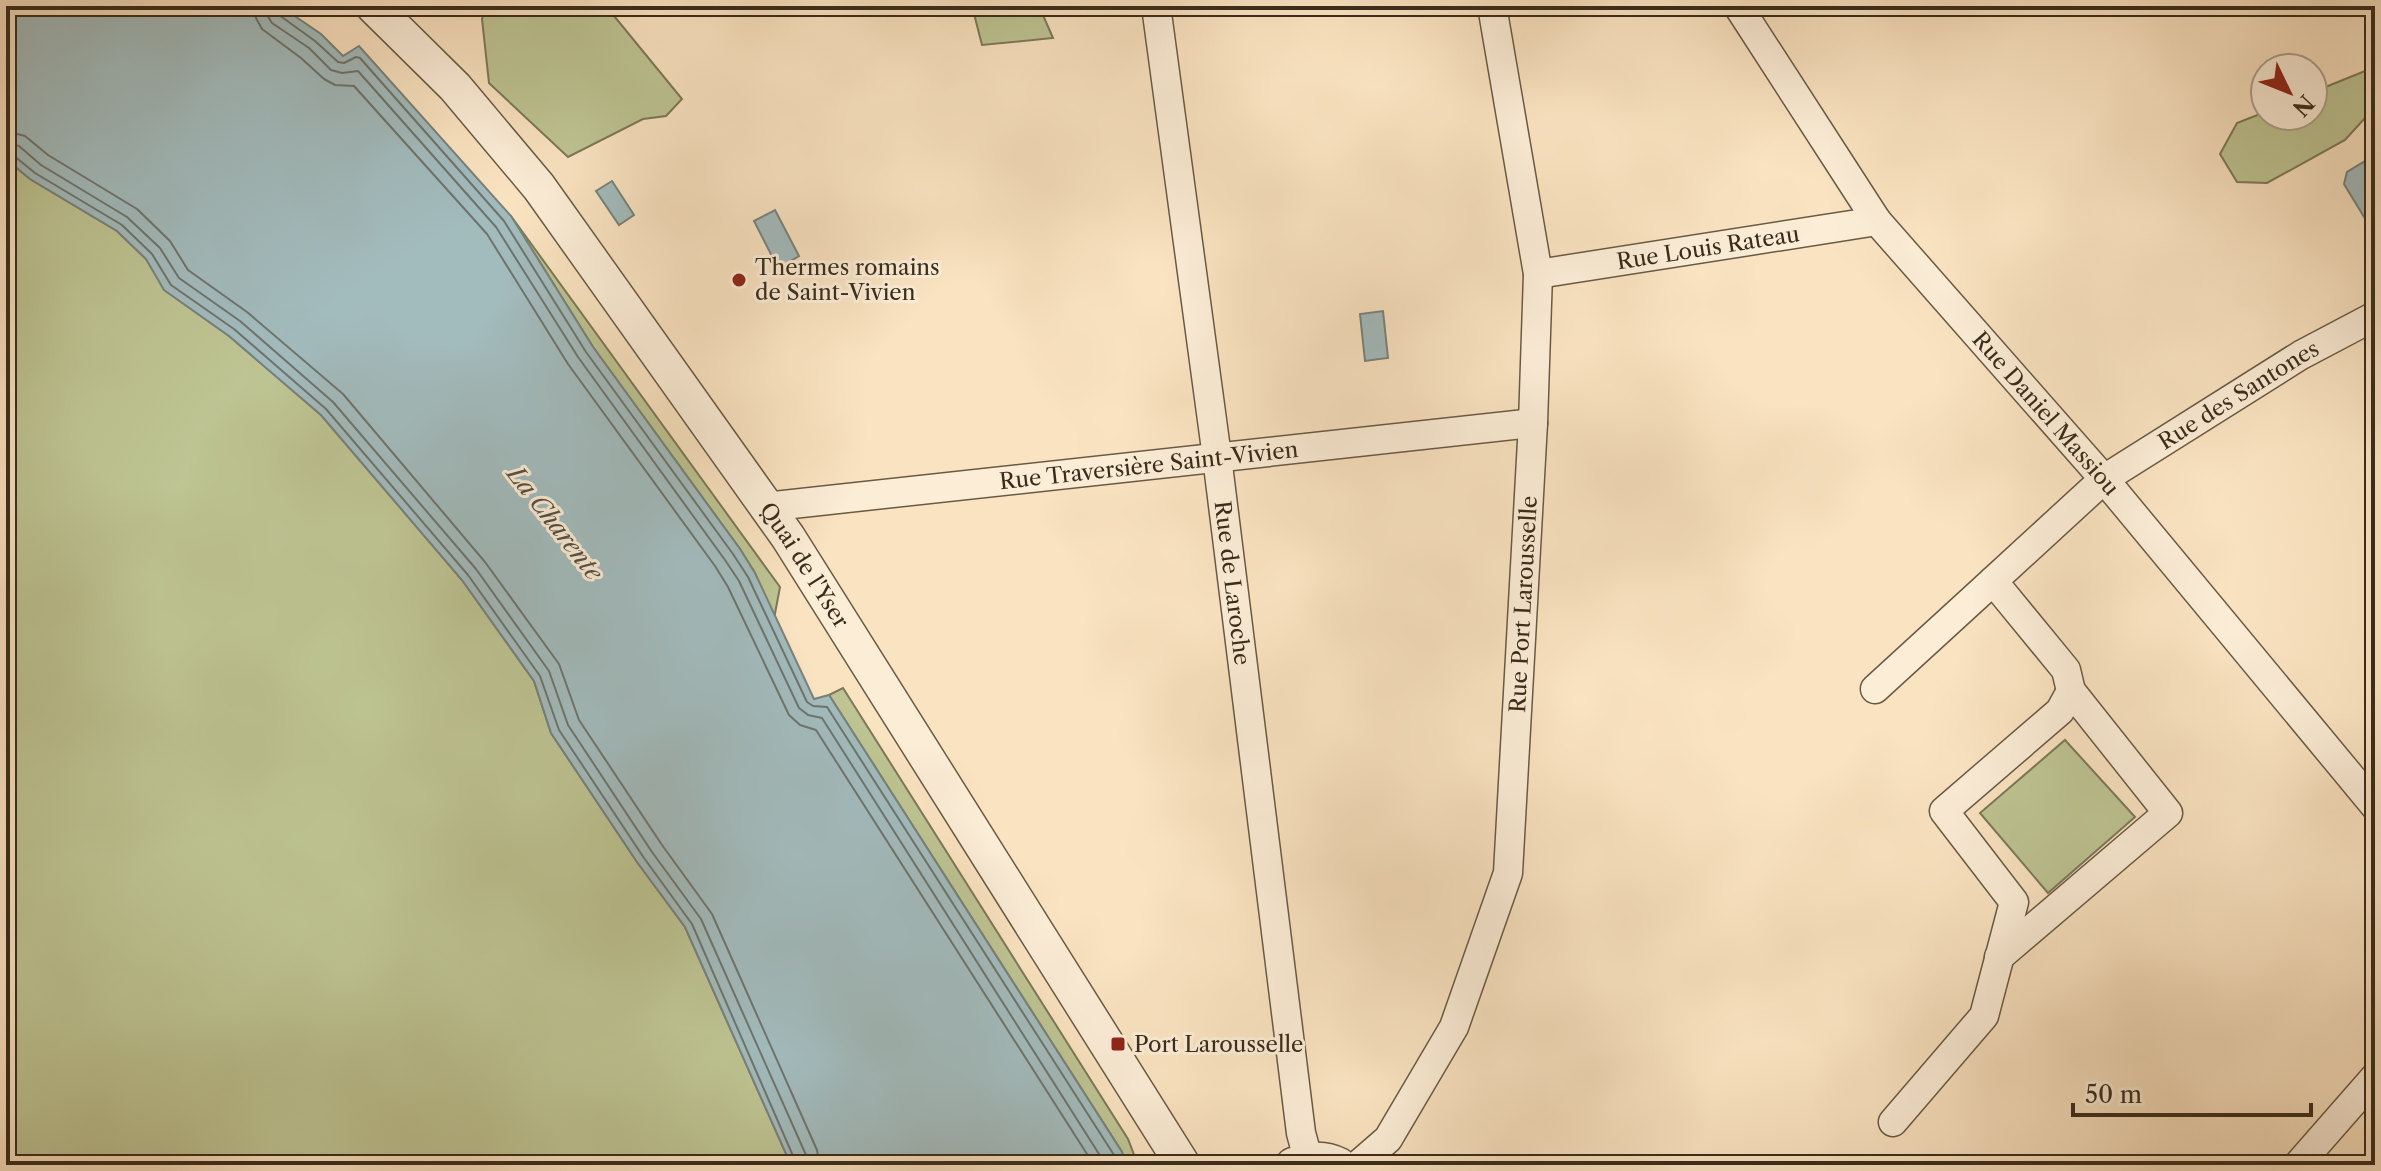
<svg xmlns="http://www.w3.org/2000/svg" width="2381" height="1171" viewBox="0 0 2381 1171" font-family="'Libre Caslon Text',serif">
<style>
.green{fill:#bec493;stroke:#7c7858;stroke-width:2}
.water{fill:#a2bbbd;stroke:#78827d;stroke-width:2}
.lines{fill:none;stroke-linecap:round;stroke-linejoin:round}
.shore{stroke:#6e746c;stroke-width:2}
.minor-casing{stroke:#695a45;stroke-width:31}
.tertiary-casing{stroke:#695a45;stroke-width:37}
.minor{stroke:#fcedd7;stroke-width:28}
.tertiary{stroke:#fcedd7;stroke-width:34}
.poi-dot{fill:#8f2418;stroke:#fcedd7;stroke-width:3}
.labels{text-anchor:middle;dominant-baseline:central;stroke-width:6;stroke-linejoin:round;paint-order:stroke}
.street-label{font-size:22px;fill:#392c1c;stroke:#fcedd7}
.poi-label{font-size:22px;fill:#392c1c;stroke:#fcedd7;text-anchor:start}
.water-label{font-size:24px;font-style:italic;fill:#535044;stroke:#fcedd7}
</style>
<rect width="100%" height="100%" fill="#fae3c1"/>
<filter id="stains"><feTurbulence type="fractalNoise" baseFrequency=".0025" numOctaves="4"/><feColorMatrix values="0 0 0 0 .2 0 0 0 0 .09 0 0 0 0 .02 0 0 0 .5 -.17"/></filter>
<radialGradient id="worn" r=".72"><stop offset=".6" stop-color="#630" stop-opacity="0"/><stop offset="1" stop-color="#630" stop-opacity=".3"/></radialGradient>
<!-- green -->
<g class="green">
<path d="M 487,6 L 606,6 L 682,99 L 666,116 L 643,119 L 568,157 L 489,83 L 482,19 Z"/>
<path d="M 972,6 L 1039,6 L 1053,38 L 982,45 Z"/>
<path d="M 2375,67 L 2375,107 L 2345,140 L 2267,183 L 2237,182 L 2220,154 L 2237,123 L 2265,112 L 2265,116 L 2313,116 L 2313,92 Z"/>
<path d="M 6,159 L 30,179 L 117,231 L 146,259 L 165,290 L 229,336 L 321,415 L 462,580 L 534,681 L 551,733 L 637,862 L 685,927 L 791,1165 L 6,1165 Z"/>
<path d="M 511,216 L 780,587 L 774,619 L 755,573 L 740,549 L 593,347 Z"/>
<path d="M 843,688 L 1128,1139 L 1138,1165 L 1125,1165 L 1122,1152 L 829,695 Z"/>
<path d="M 2065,740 L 2135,817 L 2048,893 L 1980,813 Z"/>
</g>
<!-- water -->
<g class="water">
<path d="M 6,6 L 280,6 L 321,34 L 343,56 L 359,46 L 511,216 L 593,347 L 740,549 L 755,573 L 814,699 L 829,695 L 1122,1152 L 1125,1165 L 791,1165 L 685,927 L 637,862 L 551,733 L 534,681 L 462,580 L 321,415 L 229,336 L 164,290 L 146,259 L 117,231 L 30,179 L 6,159 Z"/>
<path d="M 2367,160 L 2375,174 L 2375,229 L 2372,230 L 2344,184 L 2347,172 Z"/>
<path d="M 612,181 L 634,215 L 619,225 L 596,191 Z"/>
<path d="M 775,210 L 799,256 L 778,268 L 754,221 Z"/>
<path d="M 1383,311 L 1388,358 L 1365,361 L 1360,314 Z"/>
</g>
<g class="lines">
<!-- shore -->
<g class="shore">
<path d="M 254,6 L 256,18 L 262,29 L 301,58 L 324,79 L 335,85 L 354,86 L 487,234 L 568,364 L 715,566 L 728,587 L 789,715 L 800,725 L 816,730 L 1094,1165"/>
<path d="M 266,6 L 267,15 L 272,23 L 309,48 L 331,70 L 342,73 L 358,71 L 496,227 L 578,357 L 725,560 L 739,581 L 799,708 L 808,715 L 822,718 L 1106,1165"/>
<path d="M 276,6 L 279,15 L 315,41 L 338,62 L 344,63 L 356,57 L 360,58 L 504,221 L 586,352 L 733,554 L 748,577 L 807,702 L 813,706 L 827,707 L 1114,1155 L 1116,1165"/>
<path d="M 6,131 L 25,136 L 48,155 L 137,209 L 170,241 L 188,270 L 247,312 L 343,394 L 485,562 L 559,664 L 579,720 L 662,845 L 712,914 L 817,1150 L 820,1165"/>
<path d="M 6,143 L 19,146 L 41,165 L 127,217 L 160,248 L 179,278 L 240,321 L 333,402 L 476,569 L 549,671 L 568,725 L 652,852 L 701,919 L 806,1155 L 808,1165"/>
<path d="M 6,153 L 13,155 L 35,173 L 122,225 L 152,254 L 171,285 L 234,329 L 326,409 L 468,575 L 540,676 L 559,730 L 644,858 L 692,924 L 797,1165"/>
</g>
<!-- minor casing -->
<g class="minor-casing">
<g id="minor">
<path id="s1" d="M 1156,6 L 1217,457 L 1301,1133 L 1308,1159"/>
<path id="s2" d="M 1738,6 L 1877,221 L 2104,479 L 2375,806"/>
<path id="s3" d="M 1538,274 L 1877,221"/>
<path id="s4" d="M 765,507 L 1533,423"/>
<path d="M 1875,689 L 1993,581"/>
<path id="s5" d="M 1999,957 L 2168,813 L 2071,691 L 2066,670 L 1993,581 L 2104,479 L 2301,355 L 2375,316"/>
<path d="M 1893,1122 L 1984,1016 L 2014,902 L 1944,811 L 2060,711 L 2071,691"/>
<path id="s6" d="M 1358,1165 L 1388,1139 L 1454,1027 L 1508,873 L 1533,423 L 1538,274 L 1492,6"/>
<path d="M 2298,1165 L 2375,1077"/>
</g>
</g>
<!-- tertiary casing -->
<g class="tertiary-casing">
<g id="tertiary">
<path id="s7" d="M 373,6 L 455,87 L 539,187 L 788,537 L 1183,1165"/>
<path d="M 1293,1165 C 1310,1159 1323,1157 1339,1165"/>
</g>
</g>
<!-- minor -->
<use href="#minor" class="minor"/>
<!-- tertiary -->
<use href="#tertiary" class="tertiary"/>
</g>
<!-- markers -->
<g class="poi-dot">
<circle cx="739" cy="280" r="8"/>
<rect x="1110" y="1036" width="16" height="16" rx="4"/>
</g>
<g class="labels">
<!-- street labels -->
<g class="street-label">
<text stroke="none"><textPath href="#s3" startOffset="172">Rue Louis Rateau</textPath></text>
<text stroke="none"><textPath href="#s5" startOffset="824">Rue des Santones</textPath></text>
<text stroke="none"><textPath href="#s2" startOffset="512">Rue Daniel Massiou</textPath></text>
<text stroke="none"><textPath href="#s4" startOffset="386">Rue Traversière Saint-Vivien</textPath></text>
<text stroke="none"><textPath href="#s7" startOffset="708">Quai de l'Yser</textPath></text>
<text stroke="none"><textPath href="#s1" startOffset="582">Rue de Laroche</textPath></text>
<text stroke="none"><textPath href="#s6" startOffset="602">Rue Port Larousselle</textPath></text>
</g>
<!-- poi labels -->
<g class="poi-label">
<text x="755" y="267">Thermes romains<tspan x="755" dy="25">de Saint-Vivien</tspan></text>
<text x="1134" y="1044">Port Larousselle</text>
</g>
<!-- water labels -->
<g class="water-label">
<text transform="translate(555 523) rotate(52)">La Charente</text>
</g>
</g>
<!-- margin -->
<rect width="2381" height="1171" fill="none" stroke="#fae3c1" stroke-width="32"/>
<rect x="8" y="8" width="2365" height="1155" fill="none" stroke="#392c1c" stroke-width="4"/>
<rect x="16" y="16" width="2349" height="1139" fill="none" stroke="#392c1c" stroke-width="2"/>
<!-- north arrow -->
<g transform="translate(2289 92) rotate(133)"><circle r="38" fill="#fcedd7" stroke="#aea08c" stroke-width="2"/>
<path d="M0-6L14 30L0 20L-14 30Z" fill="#8f2418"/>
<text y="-12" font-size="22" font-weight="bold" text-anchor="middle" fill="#392c1c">N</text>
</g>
<!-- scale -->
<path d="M2073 1103v12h238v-12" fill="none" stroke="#392c1c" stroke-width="4"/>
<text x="2085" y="1103" font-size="24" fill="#392c1c" stroke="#fcedd7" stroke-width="6" paint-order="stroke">50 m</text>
<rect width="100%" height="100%" filter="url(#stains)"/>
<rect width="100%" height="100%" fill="url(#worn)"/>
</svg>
